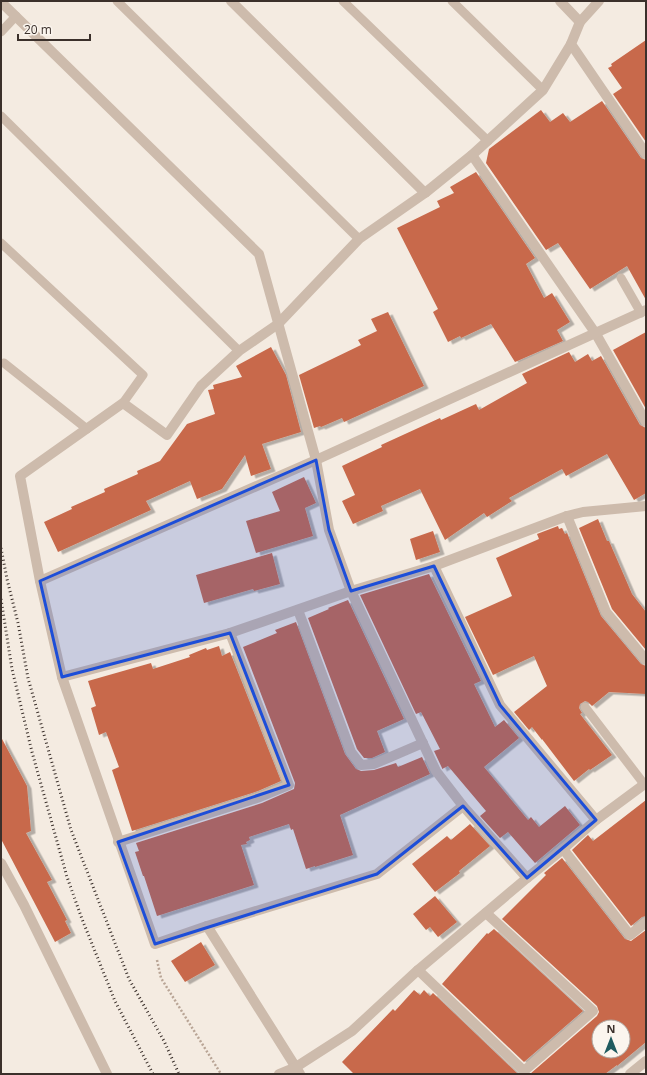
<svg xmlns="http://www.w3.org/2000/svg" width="647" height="1075" viewBox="0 0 647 1075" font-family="'Open Sans',sans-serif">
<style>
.building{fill:#c8694b;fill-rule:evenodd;filter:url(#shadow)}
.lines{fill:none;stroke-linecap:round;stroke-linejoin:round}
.path{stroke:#b9a596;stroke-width:2.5;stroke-dasharray:2 2;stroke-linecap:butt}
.service{stroke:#cdbbac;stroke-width:9}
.minor{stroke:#cdbbac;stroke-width:10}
.rail{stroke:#3b302b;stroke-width:3;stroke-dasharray:1 3;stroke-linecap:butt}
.marked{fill:#1d4ed8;fill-opacity:0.2;stroke:#1d4ed8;stroke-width:3;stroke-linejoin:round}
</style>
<defs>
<filter id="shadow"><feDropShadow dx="4.5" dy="2.5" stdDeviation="0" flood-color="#0004"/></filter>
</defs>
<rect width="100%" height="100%" fill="#f4ebe1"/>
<!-- building -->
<g class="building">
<path d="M 646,40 L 646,142 L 613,94 L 622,88 L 608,68 L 612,66 L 611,64 Z"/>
<path d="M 602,101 L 641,158 L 646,160 L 646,300 L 627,266 L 590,289 L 558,243 L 546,250 L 486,163 L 489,149 L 541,110 L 550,122 L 563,113 L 570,122 Z"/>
<path d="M 476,172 L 535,258 L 526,264 L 544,298 L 552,293 L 570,322 L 557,330 L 563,341 L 515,362 L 491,324 L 461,338 L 460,336 L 448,342 L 433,312 L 438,309 L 397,228 L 440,207 L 437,201 L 454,193 L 450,187 Z"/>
<path d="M 388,312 L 424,386 L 344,422 L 342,418 L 321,427 L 320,426 L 314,428 L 299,375 L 361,345 L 358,340 L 377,331 L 371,319 Z"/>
<path d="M 646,332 L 646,409 L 613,350 Z"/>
<path d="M 271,347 L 286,375 L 301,432 L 262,444 L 271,469 L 251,476 L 245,455 L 222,489 L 197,499 L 190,481 L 146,501 L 151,510 L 58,552 L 44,522 L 72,509 L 71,507 L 105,492 L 104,489 L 138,474 L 137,471 L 160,461 L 187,424 L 215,414 L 208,390 L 214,389 L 213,385 L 242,377 L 236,366 Z"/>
<path d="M 569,352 L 575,362 L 588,354 L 592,361 L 601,356 L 640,425 L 646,428 L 646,493 L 634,500 L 607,454 L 566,476 L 562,469 L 509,498 L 512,501 L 487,517 L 484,513 L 445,540 L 420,489 L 381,506 L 383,511 L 353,524 L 342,501 L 355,495 L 342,466 L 382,447 L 381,445 L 440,418 L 441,420 L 476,404 L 479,410 L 527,383 L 522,374 Z"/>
<path d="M 304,477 L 316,503 L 305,508 L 313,536 L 256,553 L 246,521 L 280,511 L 272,492 Z"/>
<path d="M 598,519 L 607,541 L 609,541 L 632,594 L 646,612 L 646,650 L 612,609 L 579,528 Z"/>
<path d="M 558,526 L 559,529 L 562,528 L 565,534 L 567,533 L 601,616 L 641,664 L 646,666 L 646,694 L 609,692 L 592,706 L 588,702 L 585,701 L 580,704 L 579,708 L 582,713 L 580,714 L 612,755 L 590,770 L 589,769 L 574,781 L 542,739 L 542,740 L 532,727 L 529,730 L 514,712 L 547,686 L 534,656 L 493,675 L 465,617 L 512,596 L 496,558 L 539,539 L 537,534 Z"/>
<path d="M 433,531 L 440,552 L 416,560 L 410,539 Z"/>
<path d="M 272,553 L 280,584 L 254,591 L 253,589 L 204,603 L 196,575 Z"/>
<path d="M 429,574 L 481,681 L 474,684 L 495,727 L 504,720 L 519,738 L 484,767 L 528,820 L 531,817 L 539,827 L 565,806 L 580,825 L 535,863 L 508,832 L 500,838 L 480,816 L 486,811 L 448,766 L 442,769 L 442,768 L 434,751 L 440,749 L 421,712 L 416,714 L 360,595 Z"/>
<path d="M 348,600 L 404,719 L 377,731 L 385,752 L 372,758 L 364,758 L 357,749 L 308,618 L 329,609 L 328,608 Z"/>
<path d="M 296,622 L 345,754 L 356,769 L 361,771 L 374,770 L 396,763 L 398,767 L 422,757 L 430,774 L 340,815 L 353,855 L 315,867 L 315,866 L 306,869 L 293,829 L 291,830 L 289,824 L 249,837 L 250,840 L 246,842 L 247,844 L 241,845 L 254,885 L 157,916 L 144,876 L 143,876 L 135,852 L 139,851 L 136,843 L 262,803 L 294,789 L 295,783 L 243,647 L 277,633 L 275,630 Z"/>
<path d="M 219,646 L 222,656 L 230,652 L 281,781 L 258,791 L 132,831 L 112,770 L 119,767 L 106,732 L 99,735 L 91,708 L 96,706 L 88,681 L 151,663 L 153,669 L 190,657 L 189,655 L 206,648 L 207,650 Z"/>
<path d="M 1,737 L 27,786 L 31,831 L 26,833 L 52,880 L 47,882 L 67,920 L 65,921 L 71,933 L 55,942 L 1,839 Z"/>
<path d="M 646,800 L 646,916 L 642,917 L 631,926 L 572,850 L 588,835 L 593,841 Z"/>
<path d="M 470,824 L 490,846 L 459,871 L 460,873 L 435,892 L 412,864 L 447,836 L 451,840 Z"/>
<path d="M 562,858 L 625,939 L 631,941 L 646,930 L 646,1042 L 617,1066 L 617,1065 L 605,1074 L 530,1074 L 597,1016 L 599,1012 L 597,1006 L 502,919 L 546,875 L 544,873 ZM 599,1027 L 623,1027 L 623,1051 L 599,1051 Z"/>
<path d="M 435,896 L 457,922 L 438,937 L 430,927 L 426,930 L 413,914 Z"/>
<path d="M 494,929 L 583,1011 L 524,1062 L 442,984 L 487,933 L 488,934 Z"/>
<path d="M 201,942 L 215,965 L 185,982 L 171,961 Z"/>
<path d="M 414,990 L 420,995 L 424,990 L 430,996 L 433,993 L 518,1074 L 354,1074 L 342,1062 L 393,1009 L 395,1011 Z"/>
</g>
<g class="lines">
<!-- path -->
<path class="path" d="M 157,960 L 161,978 L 221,1074"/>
<!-- service -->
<g class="service">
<path d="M 117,1 L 359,239"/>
<path d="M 343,1 L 488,141"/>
<path d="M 452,1 L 543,90"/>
<path d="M 1,32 L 16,16"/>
<path d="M 1,116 L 239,351"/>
<path d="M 1,243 L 143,375 L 123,403"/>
<path d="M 621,278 L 641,313"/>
<path d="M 4,363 L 87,429"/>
<path d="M 585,707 L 644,784"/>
</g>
<!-- minor -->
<g class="minor">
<path d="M 231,1 L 425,193"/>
<path d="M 560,1 L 580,22"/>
<path d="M 599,1 L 580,22 L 571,44 L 646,154"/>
<path d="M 1,2 L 259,254 L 316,460 L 329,530 L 351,591 L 436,771 L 463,806 L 527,878"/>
<path d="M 472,155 L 596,334 L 646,422"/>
<path d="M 567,516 L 606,612 L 646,660"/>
<path d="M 434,566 L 500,705 L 596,820"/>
<path d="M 40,581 L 316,460 L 646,310"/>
<path d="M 298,610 L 351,752 L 361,765 L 374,764 L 423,743"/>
<path d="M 62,677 L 230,633 L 351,591 L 434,566 L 567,516 L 583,512 L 646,506"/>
<path d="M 463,806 L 377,874 L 207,926 L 155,944 L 62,677 L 40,581 L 20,476 L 123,403 L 167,435 L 201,386 L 239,351 L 278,324 L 359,239 L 425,193 L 472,155 L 543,90 L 571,44"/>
<path d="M 118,842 L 260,797 L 289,785 L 230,633"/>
<path d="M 563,849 L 630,935 L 646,922"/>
<path d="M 1,863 L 24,905 L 107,1074"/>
<path d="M 207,926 L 300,1074"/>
<path d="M 418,970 L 524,1071 L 593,1011 L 486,913"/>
<path d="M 279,1074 L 296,1067 L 352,1031 L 418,970 L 527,878 L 563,849 L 596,820 L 646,783"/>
<path d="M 630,1074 L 646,1061"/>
</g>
<!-- rail -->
<g class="rail">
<path d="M 1,548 L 7,579 L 18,623 L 28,678 L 71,830 L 129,979 L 164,1041 L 179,1074"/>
<path d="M 1,599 L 12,669 L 32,752 L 67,877 L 82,919 L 115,1001 L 153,1074"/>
</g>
</g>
<!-- marked area -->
<path class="marked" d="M 316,460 L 329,530 L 351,591 L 434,566 L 500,705 L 596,820 L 527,878 L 463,806 L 377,874 L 155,944 L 118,842 L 289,785 L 230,633 L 62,677 L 40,581 Z"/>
<!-- border -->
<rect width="647" height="1075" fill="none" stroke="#3b302b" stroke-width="4"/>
<!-- north arrow -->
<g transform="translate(611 1039)"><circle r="19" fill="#fbf5ee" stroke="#aea6a0"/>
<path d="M0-3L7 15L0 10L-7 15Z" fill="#1f5a5e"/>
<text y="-6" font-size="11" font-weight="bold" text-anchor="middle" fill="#3b302b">N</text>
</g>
<!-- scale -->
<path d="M18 34v6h72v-6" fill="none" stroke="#3b302b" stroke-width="2"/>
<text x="24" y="34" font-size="12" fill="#3b302b" stroke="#fbf5ee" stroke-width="3" paint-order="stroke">20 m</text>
</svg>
